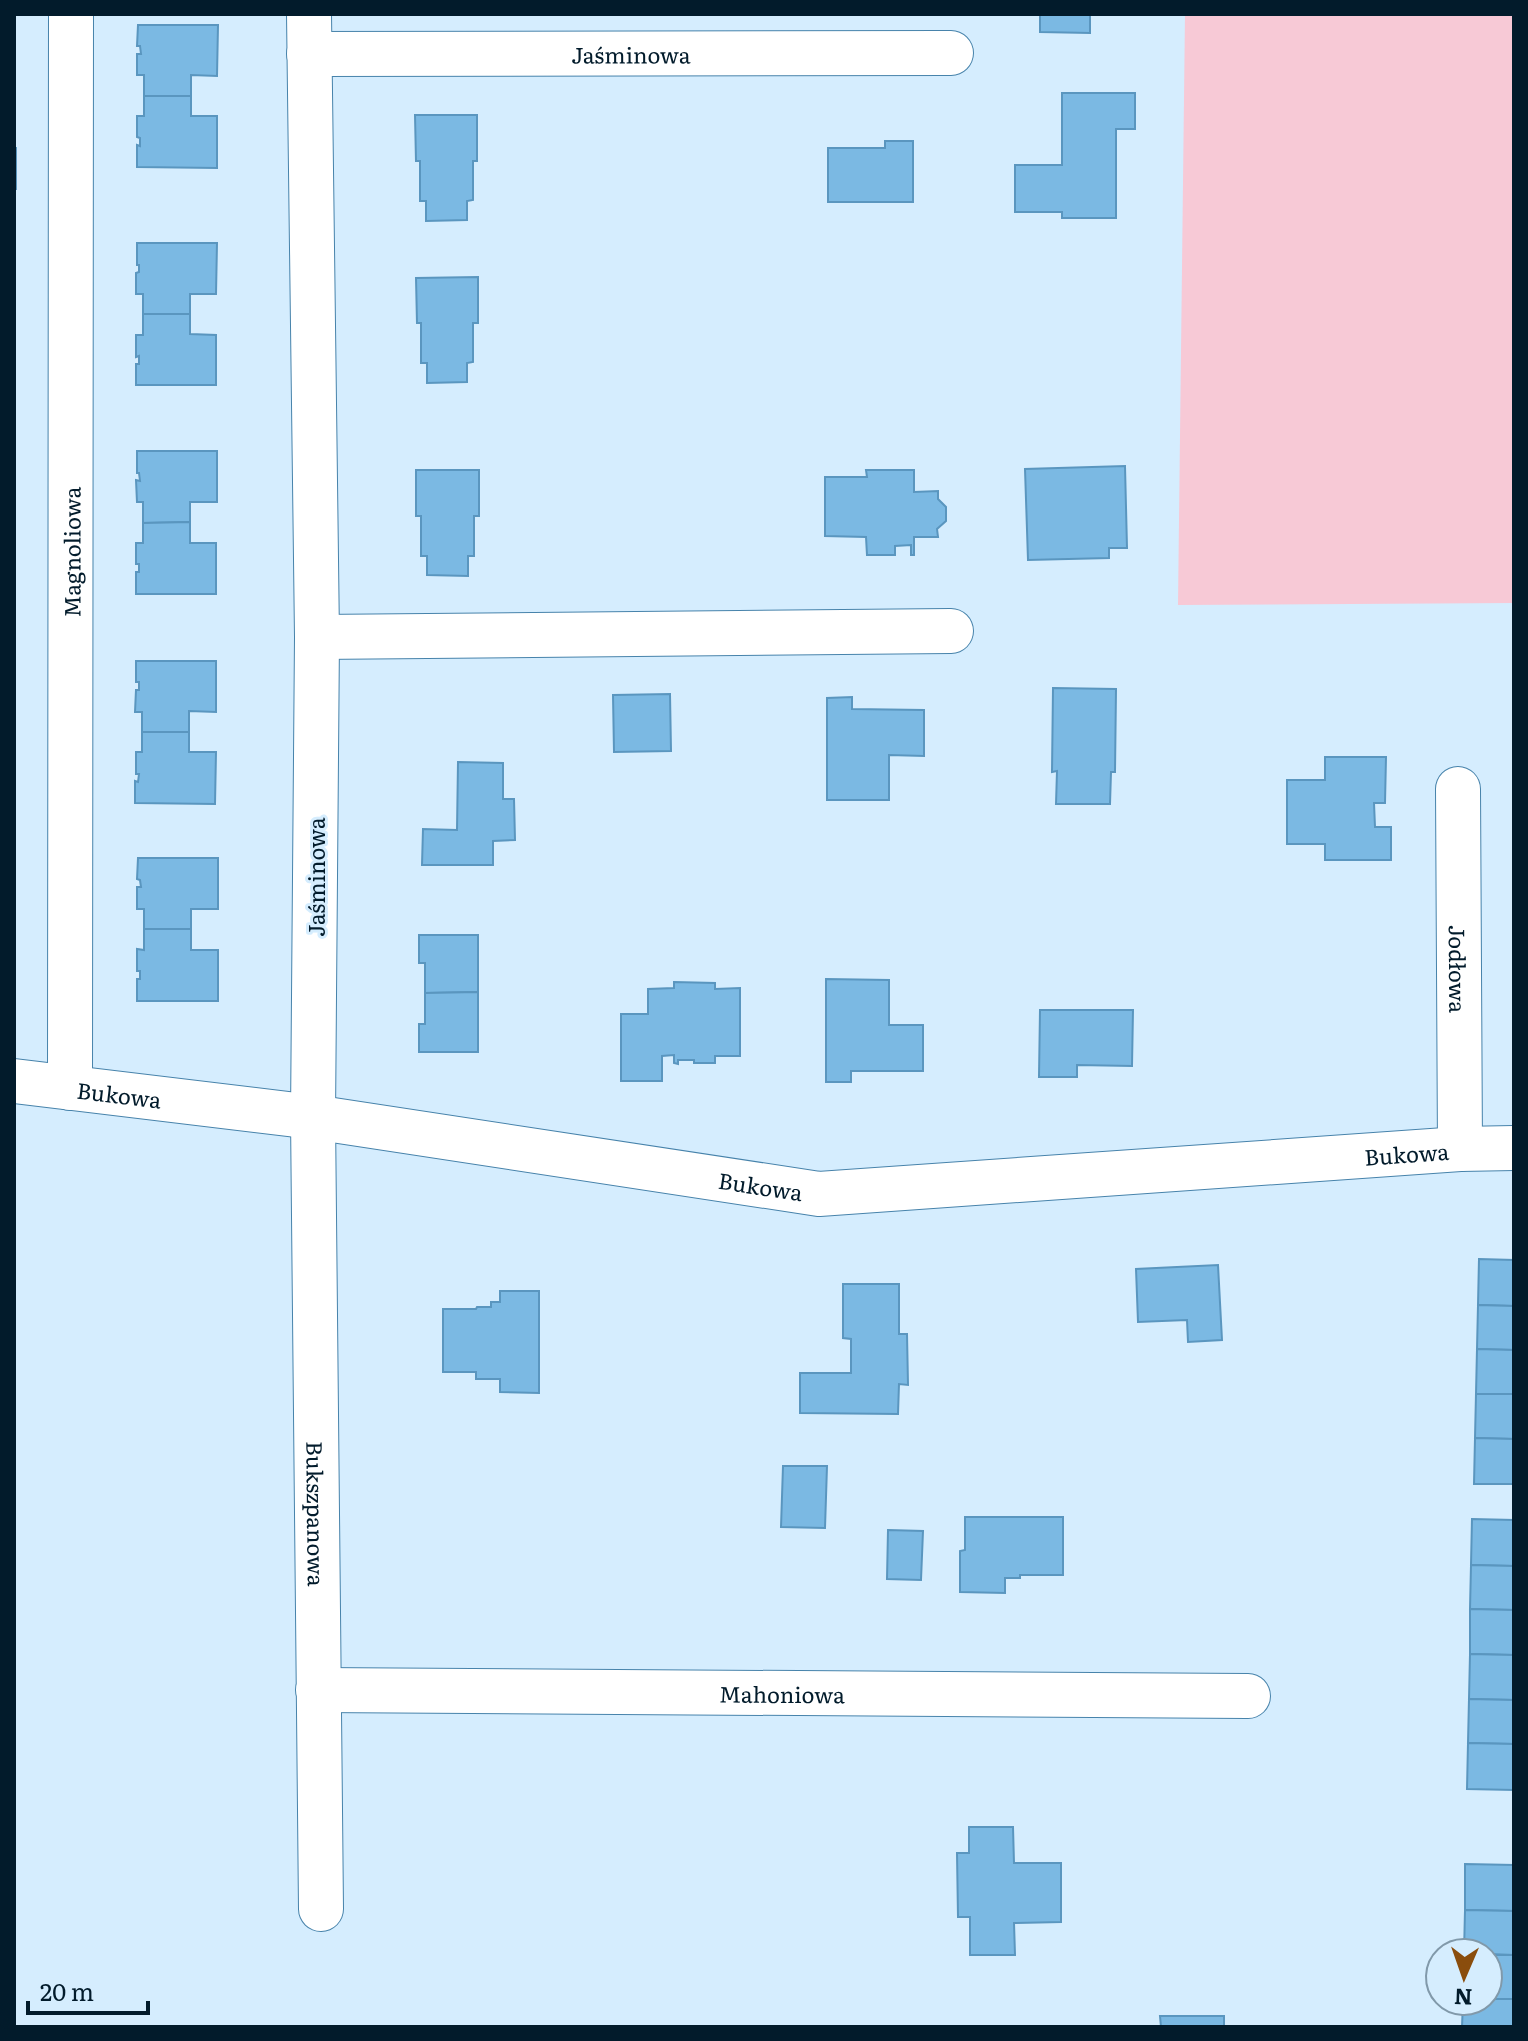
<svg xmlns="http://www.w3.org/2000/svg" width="1528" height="2041" viewBox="0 0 1528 2041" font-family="Literata,serif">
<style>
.green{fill:#f7c9d6}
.building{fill:#7bb9e3;stroke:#5a96bf;stroke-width:2}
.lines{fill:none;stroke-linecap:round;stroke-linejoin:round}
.minor-casing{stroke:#4783ab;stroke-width:46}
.minor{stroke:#fff;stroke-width:44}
.labels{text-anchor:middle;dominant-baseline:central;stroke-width:6;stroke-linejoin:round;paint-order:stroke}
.street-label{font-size:22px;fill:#021b2b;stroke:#d5edfe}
</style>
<rect width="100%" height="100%" fill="#d5edfe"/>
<!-- green -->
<path class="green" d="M 1185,14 L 1514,14 L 1514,603 L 1178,605 Z"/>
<!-- building -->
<g class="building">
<path d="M 1040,14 L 1090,14 L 1090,33 L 1040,32 Z"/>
<path d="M 138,25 L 218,25 L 217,76 L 191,75 L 191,96 L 144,96 L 144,75 L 137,75 L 137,54 L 141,54 L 140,46 L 137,46 Z"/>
<path d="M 1062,93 L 1135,93 L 1135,129 L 1116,129 L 1116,218 L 1062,218 L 1062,212 L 1015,212 L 1015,165 L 1062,165 Z"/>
<path d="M 144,96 L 191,96 L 191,116 L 217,116 L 217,168 L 137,167 L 137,145 L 140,146 L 140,138 L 137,137 L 137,116 L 144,116 Z"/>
<path d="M 415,115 L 477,115 L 477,161 L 473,161 L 473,200 L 467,201 L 467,220 L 426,221 L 426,201 L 420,201 L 420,161 L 416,161 Z"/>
<path d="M 885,141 L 913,141 L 913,202 L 828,202 L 828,148 L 885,148 Z"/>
<rect x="14" y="148" width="2" height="41"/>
<path d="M 137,243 L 217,243 L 216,294 L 190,294 L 190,314 L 143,314 L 143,294 L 136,294 L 136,273 L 139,272 L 139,265 L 137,265 Z"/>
<path d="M 478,277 L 478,323 L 473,323 L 473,362 L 467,363 L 467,382 L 427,383 L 427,363 L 421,363 L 421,323 L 417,323 L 416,278 Z"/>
<path d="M 143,314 L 190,314 L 190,334 L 216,335 L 216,385 L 136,385 L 136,364 L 139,364 L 139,356 L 136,357 L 136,335 L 143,335 Z"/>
<path d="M 137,451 L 217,451 L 217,502 L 190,502 L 190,522 L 143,523 L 143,502 L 137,502 L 136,480 L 140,481 L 139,473 L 137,473 Z"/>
<path d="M 1125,466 L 1127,548 L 1109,548 L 1109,558 L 1028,560 L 1025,469 Z"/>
<path d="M 416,470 L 479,470 L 479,516 L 474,516 L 474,556 L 468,556 L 468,576 L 427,575 L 427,556 L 421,556 L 421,516 L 416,516 Z"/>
<path d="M 866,470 L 914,470 L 914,492 L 938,491 L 938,499 L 946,507 L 946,521 L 937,529 L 938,537 L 914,537 L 914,555 L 911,555 L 911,545 L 895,546 L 895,555 L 867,555 L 866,537 L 825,536 L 825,477 L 867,477 Z"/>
<path d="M 190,522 L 190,543 L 216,543 L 216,594 L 136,594 L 136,572 L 139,572 L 139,564 L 136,564 L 136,543 L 143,543 L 143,523 Z"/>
<path d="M 136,661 L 216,661 L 216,712 L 189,711 L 189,732 L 142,732 L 142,712 L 135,712 L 136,690 L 139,690 L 139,682 L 136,682 Z"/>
<path d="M 1053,688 L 1116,689 L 1115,772 L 1111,772 L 1110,804 L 1056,804 L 1057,771 L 1052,772 Z"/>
<path d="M 670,694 L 671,751 L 614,752 L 613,695 Z"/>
<path d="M 852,697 L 852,709 L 924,710 L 924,756 L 889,755 L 889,800 L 827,800 L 827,698 Z"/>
<path d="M 142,732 L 189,732 L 189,752 L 216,752 L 215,804 L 135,803 L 135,781 L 138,782 L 139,774 L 136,774 L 136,752 L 142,752 Z"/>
<path d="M 1325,757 L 1386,757 L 1385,803 L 1374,803 L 1375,827 L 1391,827 L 1391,860 L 1325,860 L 1325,844 L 1287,844 L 1287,780 L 1325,780 Z"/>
<path d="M 458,762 L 503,763 L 503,799 L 514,799 L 515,840 L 493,841 L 493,865 L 422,865 L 423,829 L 457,830 Z"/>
<path d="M 138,858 L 218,858 L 218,909 L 191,909 L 191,929 L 144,929 L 144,909 L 137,909 L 137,887 L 141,887 L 140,880 L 137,879 Z"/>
<path d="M 144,929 L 191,929 L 191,950 L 218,950 L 218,1001 L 137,1001 L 137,979 L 140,979 L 140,971 L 137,971 L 137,949 L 144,950 Z"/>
<path d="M 419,935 L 478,935 L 478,992 L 425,993 L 425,963 L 419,963 Z"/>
<path d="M 826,979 L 889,980 L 889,1025 L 923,1025 L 923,1071 L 851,1071 L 851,1082 L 826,1082 Z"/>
<path d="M 674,982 L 715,983 L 715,989 L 740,988 L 740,1056 L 715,1056 L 715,1063 L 694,1063 L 694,1060 L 678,1060 L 678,1064 L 674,1063 L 674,1055 L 662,1056 L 662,1081 L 621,1081 L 621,1014 L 648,1014 L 648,989 L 674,988 Z"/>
<path d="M 478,992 L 478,1052 L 419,1052 L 419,1024 L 425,1024 L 425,993 Z"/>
<path d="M 1040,1010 L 1133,1010 L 1132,1066 L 1077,1065 L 1077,1077 L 1039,1077 Z"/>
<path d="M 1479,1259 L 1514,1260 L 1514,1306 L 1478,1305 Z"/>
<path d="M 1218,1265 L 1222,1340 L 1188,1342 L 1187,1320 L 1138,1322 L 1136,1269 Z"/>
<path d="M 843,1284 L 899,1284 L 899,1334 L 907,1334 L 908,1385 L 899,1384 L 898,1414 L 800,1413 L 800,1373 L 851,1373 L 851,1339 L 843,1338 Z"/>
<path d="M 500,1291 L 539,1291 L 539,1393 L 500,1392 L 500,1379 L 476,1379 L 476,1372 L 443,1372 L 443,1309 L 476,1309 L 477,1307 L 491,1307 L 491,1302 L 500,1302 Z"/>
<path d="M 1478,1305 L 1514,1306 L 1514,1350 L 1477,1349 Z"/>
<path d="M 1477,1349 L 1514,1350 L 1514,1394 L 1476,1394 Z"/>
<path d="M 1476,1394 L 1514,1394 L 1514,1439 L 1475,1438 Z"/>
<path d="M 1475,1438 L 1514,1439 L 1514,1484 L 1474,1484 Z"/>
<path d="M 783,1466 L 827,1466 L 825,1528 L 781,1527 Z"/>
<path d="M 965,1517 L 1063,1517 L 1063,1575 L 1020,1575 L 1020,1578 L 1005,1578 L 1005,1593 L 960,1592 L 960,1551 L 965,1550 Z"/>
<path d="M 1472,1519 L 1514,1520 L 1514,1566 L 1471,1565 Z"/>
<path d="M 888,1530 L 923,1531 L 921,1580 L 887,1579 Z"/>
<path d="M 1471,1565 L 1514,1566 L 1514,1610 L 1470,1609 Z"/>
<path d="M 1470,1609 L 1514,1610 L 1514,1655 L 1470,1654 Z"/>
<path d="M 1470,1654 L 1514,1655 L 1514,1700 L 1469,1699 Z"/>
<path d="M 1469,1699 L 1514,1700 L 1514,1744 L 1468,1743 Z"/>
<path d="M 1468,1743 L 1514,1744 L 1514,1790 L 1467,1789 Z"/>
<path d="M 969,1827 L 1013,1827 L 1014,1863 L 1061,1863 L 1061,1922 L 1014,1923 L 1015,1955 L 970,1955 L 970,1917 L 958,1917 L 957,1853 L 969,1853 Z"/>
<path d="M 1465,1864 L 1514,1865 L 1514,1911 L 1465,1910 Z"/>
<path d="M 1465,1910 L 1514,1911 L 1514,1955 L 1464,1953 Z"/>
<rect x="1488" y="1955" width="26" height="44"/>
<path d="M 1488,1999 L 1514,1999 L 1514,2027 L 1462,2027 L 1463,2001 L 1488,2001 Z"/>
<path d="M 1160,2016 L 1224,2016 L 1224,2027 L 1161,2027 Z"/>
</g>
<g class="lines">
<!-- minor casing -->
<g class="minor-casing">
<g id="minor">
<path id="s1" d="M 309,14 L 317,637 L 313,1117 L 321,1909"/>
<path id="s2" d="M 309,54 L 951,53"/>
<path d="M 317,637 L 951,631"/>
<path id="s3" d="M 1458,789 L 1460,1149"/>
<path id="s4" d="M 14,1081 L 313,1117 L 819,1194 L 1460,1149 L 1514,1148"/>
<path id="s5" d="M 70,1088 L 71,14"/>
<path id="s6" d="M 318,1690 L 1248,1696"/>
</g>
</g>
<!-- minor -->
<use href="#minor" class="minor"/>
</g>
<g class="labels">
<!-- street labels -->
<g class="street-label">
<text stroke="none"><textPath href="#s2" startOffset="322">Jaśminowa</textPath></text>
<text stroke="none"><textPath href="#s5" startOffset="536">Magnoliowa</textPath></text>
<text transform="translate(315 877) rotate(-90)">Jaśminowa</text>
<text stroke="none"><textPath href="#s3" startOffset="180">Jodłowa</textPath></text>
<text stroke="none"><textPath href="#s4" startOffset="106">Bukowa</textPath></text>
<text stroke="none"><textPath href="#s4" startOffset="1402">Bukowa</textPath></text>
<text stroke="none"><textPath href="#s4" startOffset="754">Bukowa</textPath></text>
<text stroke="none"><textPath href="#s1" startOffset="1500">Bukszpanowa</textPath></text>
<text stroke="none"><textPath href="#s6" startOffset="464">Mahoniowa</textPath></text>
</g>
</g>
<!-- border -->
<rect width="1528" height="2041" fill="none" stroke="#021b2b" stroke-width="32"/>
<!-- north arrow -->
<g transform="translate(1464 1977) rotate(182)"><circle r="38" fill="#d5edfe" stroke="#8199aa" stroke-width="2"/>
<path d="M0-6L14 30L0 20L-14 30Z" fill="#8a4d0d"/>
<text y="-12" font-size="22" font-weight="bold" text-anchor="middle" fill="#021b2b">N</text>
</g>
<!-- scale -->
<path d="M28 2001v12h120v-12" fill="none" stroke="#021b2b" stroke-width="4"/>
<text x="40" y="2001" font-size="24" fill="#021b2b" stroke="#d5edfe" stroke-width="6" paint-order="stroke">20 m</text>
</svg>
